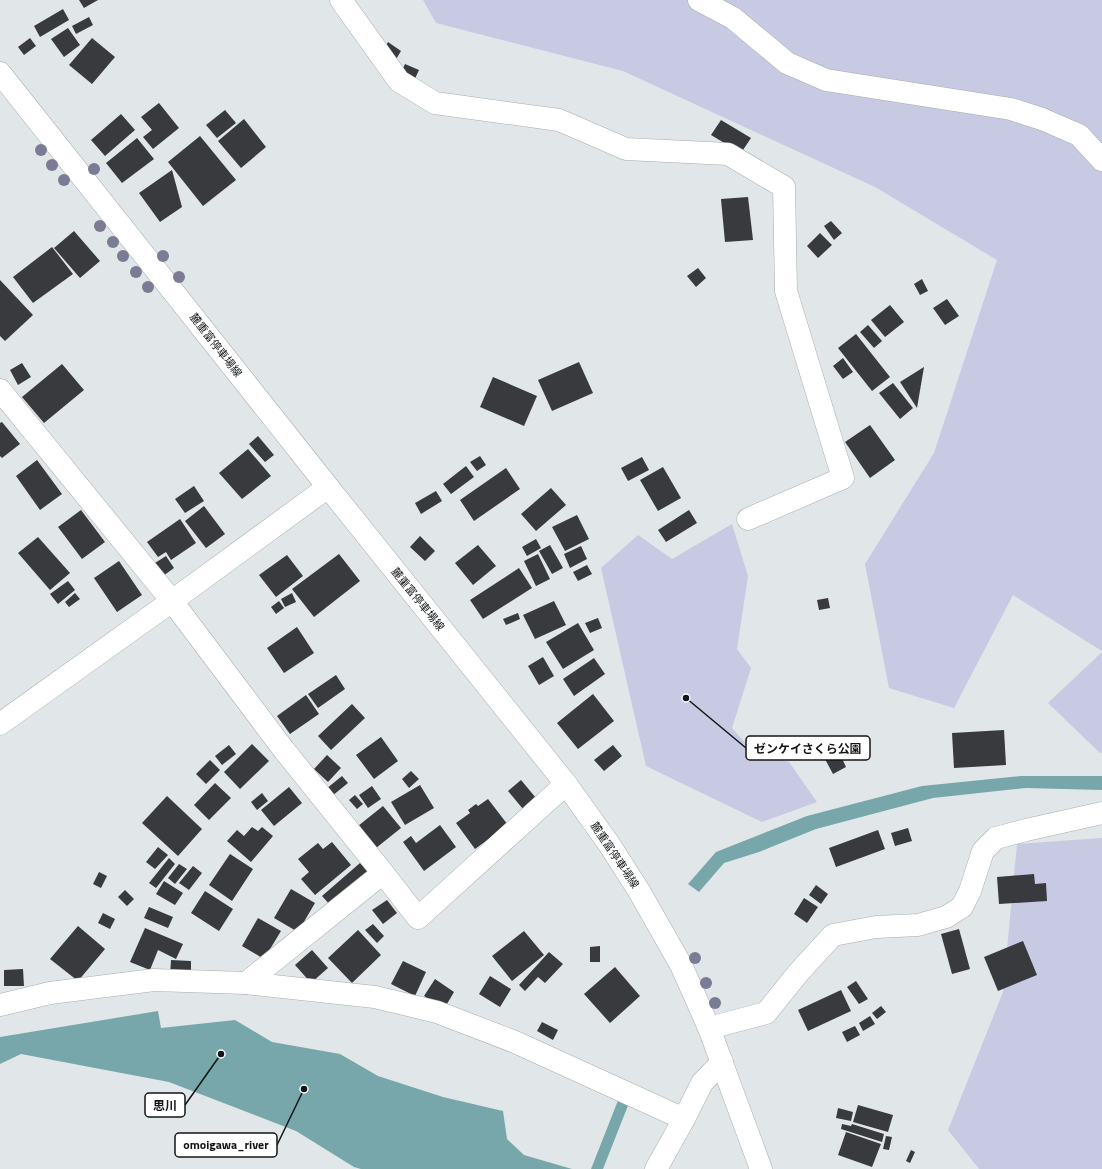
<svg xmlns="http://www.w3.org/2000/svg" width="1102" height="1169" viewBox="0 0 1102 1169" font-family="'Titillium Web','Noto Sans JP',sans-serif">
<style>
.green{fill:#c8c9e2}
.water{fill:#77a7aa}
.building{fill:#383a3d}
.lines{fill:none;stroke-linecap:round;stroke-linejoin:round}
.minor-casing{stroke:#a8acaf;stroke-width:23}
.major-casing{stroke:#a8acaf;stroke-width:23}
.minor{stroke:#fff;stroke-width:22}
.major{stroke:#fff;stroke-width:22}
.tree{fill:#7b7b95}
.labels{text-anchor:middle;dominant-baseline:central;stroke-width:4;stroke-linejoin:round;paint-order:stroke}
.street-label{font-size:11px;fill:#131516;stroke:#fff}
.leader{fill:none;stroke:#131516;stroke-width:1.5}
.callout-dot{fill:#131516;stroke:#fff;stroke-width:1.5}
.callout{fill:#fff;stroke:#131516;stroke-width:1.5}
.callout-label{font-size:12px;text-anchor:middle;font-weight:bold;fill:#131516}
</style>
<rect width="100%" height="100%" fill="#e1e6e9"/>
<!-- green -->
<g class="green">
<path d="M 423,0 L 1102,0 L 1102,651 L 1013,595 L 954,708 L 889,688 L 865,564 L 934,453 L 997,260 L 875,187 L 623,71 L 436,23 Z"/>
<path d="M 732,524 L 748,576 L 737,649 L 751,668 L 732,728 L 750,748 L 789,762 L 817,802 L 762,822 L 646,766 L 601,568 L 638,535 L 672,559 Z"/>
<path d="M 1102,652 L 1102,753 L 1100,753 L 1048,703 Z"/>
<path d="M 1102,838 L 1102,1169 L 979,1169 L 948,1130 L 1003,992 L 1017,844 Z"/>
</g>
<!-- water -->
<g class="water">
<path d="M 1021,776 L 1102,776 L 1102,790 L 1026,788 L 933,798 L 816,829 L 759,852 L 724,863 L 699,892 L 688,884 L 716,852 L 807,816 L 922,786 Z"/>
<path d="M 158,1011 L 161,1028 L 235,1020 L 272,1042 L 340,1054 L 378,1076 L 443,1097 L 503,1111 L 507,1139 L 524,1155 L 572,1169 L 361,1169 L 354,1167 L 296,1131 L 169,1082 L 21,1054 L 0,1064 L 0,1037 Z"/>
<path d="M 619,1098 L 629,1103 L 603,1169 L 591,1169 Z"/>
</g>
<!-- building -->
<g class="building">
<path d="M 79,0 L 98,0 L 84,8 Z"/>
<path d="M 63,9 L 69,20 L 40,37 L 34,26 Z"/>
<path d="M 89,17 L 93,25 L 76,34 L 72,26 Z"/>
<path d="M 68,28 L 80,45 L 64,57 L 51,39 Z"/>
<path d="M 30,38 L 36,46 L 24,55 L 18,47 Z"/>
<path d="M 92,38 L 115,57 L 92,84 L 69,65 Z"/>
<path d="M 388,42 L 401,51 L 395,61 L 382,53 Z"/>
<path d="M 405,64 L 419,70 L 413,83 L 399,77 Z"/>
<path d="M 159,103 L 179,128 L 153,149 L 143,137 L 152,130 L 141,117 Z"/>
<path d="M 225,110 L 236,123 L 217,138 L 206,125 Z"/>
<path d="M 121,114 L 135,130 L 105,156 L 91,140 Z"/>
<path d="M 244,119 L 266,147 L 241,168 L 218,141 Z"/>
<path d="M 721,120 L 751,138 L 741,153 L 711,135 Z"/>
<path d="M 200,136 L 236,180 L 203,206 L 168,162 Z"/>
<path d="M 137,138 L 154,159 L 122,183 L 106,163 Z"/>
<path d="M 172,170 L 182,207 L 160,222 L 139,193 Z"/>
<path d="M 748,197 L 753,240 L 725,242 L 721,199 Z"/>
<path d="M 831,221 L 842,233 L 834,240 L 824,226 Z"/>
<path d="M 74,231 L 100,261 L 80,278 L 54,248 Z"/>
<path d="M 820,233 L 832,245 L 818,258 L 807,246 Z"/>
<path d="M 52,247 L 73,274 L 33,303 L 13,277 Z"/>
<path d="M 698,268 L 706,278 L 696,287 L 687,276 Z"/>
<path d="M 922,279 L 928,291 L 920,295 L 914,284 Z"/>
<path d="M 0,280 L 33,315 L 5,341 L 0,336 Z"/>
<path d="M 947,299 L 959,316 L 945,325 L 933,308 Z"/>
<path d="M 890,305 L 904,322 L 885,337 L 871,320 Z"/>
<path d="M 868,325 L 882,341 L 874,348 L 860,332 Z"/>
<path d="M 856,334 L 890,377 L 872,391 L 838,348 Z"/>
<path d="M 843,358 L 853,372 L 843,379 L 833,366 Z"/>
<path d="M 579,362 L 593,393 L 552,411 L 538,380 Z"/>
<path d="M 22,363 L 31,377 L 18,385 L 10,370 Z"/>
<path d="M 62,364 L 84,390 L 44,423 L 22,397 Z"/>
<path d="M 924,367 L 917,408 L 900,382 Z"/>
<path d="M 493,377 L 537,396 L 524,426 L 480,407 Z"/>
<path d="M 893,383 L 913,408 L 900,419 L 879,393 Z"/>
<path d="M 2,422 L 20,444 L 2,458 L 0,456 L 0,423 Z"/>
<path d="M 870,425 L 895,460 L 870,478 L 845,442 Z"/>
<path d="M 258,436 L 274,455 L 265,462 L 249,444 Z"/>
<path d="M 248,449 L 271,476 L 242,499 L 219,473 Z"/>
<path d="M 480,456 L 486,465 L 477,471 L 470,462 Z"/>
<path d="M 642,457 L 649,470 L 628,481 L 621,468 Z"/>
<path d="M 37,460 L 62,494 L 40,510 L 16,476 Z"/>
<path d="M 466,466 L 474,477 L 451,494 L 443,484 Z"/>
<path d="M 663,467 L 681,498 L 658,511 L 640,480 Z"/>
<path d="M 506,468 L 520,489 L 474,521 L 460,500 Z"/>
<path d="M 194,486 L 204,501 L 185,513 L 175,499 Z"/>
<path d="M 551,488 L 566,505 L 536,531 L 521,514 Z"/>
<path d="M 436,491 L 442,501 L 421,514 L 415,503 Z"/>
<path d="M 204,506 L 225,534 L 206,548 L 185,521 Z"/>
<path d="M 81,510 L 105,542 L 82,559 L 58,527 Z"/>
<path d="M 689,510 L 697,523 L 666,542 L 658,530 Z"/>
<path d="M 577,515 L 589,539 L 565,551 L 552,527 Z"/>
<path d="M 180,519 L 196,543 L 171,560 L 166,552 L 158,557 L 147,542 Z"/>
<path d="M 420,536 L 435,551 L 425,561 L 410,547 Z"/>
<path d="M 38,537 L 70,573 L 50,590 L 18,553 Z"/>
<path d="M 536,539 L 541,548 L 527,556 L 522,547 Z"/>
<path d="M 478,545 L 496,566 L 473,585 L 455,563 Z"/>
<path d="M 550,545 L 563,568 L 552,574 L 539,551 Z"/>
<path d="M 581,546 L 587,559 L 570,568 L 564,554 Z"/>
<path d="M 339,554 L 360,581 L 314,617 L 292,589 Z"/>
<path d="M 538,554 L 550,579 L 536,586 L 524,561 Z"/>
<path d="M 287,555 L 303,576 L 276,597 L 259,575 Z"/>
<path d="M 166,556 L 174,568 L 163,576 L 155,563 Z"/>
<path d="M 119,561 L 142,595 L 117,612 L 94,578 Z"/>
<path d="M 587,565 L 592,574 L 578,581 L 573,572 Z"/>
<path d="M 519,568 L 532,588 L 483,619 L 470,600 Z"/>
<path d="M 68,581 L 75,590 L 58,604 L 50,594 Z"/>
<path d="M 75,593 L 80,599 L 69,607 L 65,602 Z"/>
<path d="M 292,593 L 296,602 L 285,607 L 281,599 Z"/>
<path d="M 828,598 L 830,608 L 819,610 L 817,600 Z"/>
<path d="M 279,601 L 284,608 L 276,614 L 271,607 Z"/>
<path d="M 554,601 L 566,625 L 535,639 L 523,615 Z"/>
<path d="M 518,613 L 520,619 L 506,625 L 503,619 Z"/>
<path d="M 598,618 L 602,628 L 590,633 L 585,623 Z"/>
<path d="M 578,623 L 594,650 L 563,669 L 546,642 Z"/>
<path d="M 297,627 L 314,653 L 284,673 L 267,648 Z"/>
<path d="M 543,657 L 554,676 L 539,685 L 528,666 Z"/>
<path d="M 594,658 L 605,674 L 574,696 L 563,679 Z"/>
<path d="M 336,675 L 345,689 L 318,708 L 308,694 Z"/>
<path d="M 593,694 L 614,721 L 578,749 L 557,723 Z"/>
<path d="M 306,695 L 319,714 L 290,734 L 277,716 Z"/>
<path d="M 352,704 L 365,718 L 331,750 L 318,736 Z"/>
<path d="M 1004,730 L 1006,765 L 954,768 L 952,733 Z"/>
<path d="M 381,737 L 398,761 L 374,779 L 356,755 Z"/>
<path d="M 252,744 L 269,761 L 240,789 L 224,772 Z"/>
<path d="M 229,745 L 236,754 L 222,765 L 215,756 Z"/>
<path d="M 613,745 L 622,756 L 604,771 L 594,760 Z"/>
<path d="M 839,752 L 846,767 L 833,774 L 825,759 Z"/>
<path d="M 327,755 L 341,768 L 328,782 L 314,769 Z"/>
<path d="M 210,760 L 220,770 L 206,784 L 196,774 Z"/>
<path d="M 411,771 L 419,779 L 409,788 L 402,779 Z"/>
<path d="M 342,776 L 348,783 L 332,796 L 326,789 Z"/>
<path d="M 521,780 L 536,798 L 523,809 L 508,791 Z"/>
<path d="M 215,783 L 231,798 L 209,820 L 194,805 Z"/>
<path d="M 420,785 L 434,808 L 405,825 L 391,802 Z"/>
<path d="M 372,786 L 381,799 L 368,808 L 359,795 Z"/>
<path d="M 289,787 L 302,803 L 274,826 L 261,810 Z"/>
<path d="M 262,793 L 268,801 L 257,810 L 251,802 Z"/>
<path d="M 355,795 L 363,804 L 357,809 L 349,800 Z"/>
<path d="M 167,796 L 202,829 L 178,856 L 142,823 Z"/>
<path d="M 488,799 L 508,825 L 475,849 L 456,823 L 470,813 L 468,810 L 476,804 L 478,806 Z"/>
<path d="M 383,806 L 401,828 L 376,848 L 358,826 Z"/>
<path d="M 440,825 L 456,847 L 424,871 L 403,842 L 411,836 L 416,843 Z"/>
<path d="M 252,827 L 258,831 L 262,827 L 273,836 L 251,862 L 227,841 L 237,830 L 244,836 Z"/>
<path d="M 908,828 L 912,841 L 895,846 L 891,833 Z"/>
<path d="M 878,830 L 885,849 L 836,867 L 829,848 Z"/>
<path d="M 332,842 L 351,865 L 315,895 L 301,879 L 309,872 L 298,859 L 318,843 L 323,849 Z"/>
<path d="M 158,847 L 168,855 L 155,869 L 146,862 Z"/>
<path d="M 230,854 L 253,869 L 232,901 L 209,885 Z"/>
<path d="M 169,858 L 175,864 L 156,888 L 149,883 Z"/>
<path d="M 360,863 L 369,873 L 331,906 L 322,896 Z"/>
<path d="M 179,864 L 187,869 L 175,884 L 168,878 Z"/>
<path d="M 193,866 L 202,873 L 189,890 L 179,883 Z"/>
<path d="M 99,872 L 107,876 L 101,888 L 93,884 Z"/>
<path d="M 1034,874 L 1035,884 L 1046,883 L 1047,901 L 999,904 L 997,877 Z"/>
<path d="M 164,881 L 183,893 L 175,905 L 156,894 Z"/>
<path d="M 816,885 L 828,894 L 821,904 L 809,895 Z"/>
<path d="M 291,889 L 315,903 L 298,932 L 274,918 Z"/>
<path d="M 125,890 L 134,899 L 127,906 L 118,897 Z"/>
<path d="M 205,891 L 233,909 L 219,931 L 191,913 Z"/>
<path d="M 804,898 L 818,907 L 807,923 L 794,914 Z"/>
<path d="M 387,900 L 397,913 L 383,924 L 372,910 Z"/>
<path d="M 149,907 L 173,917 L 168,928 L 144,918 Z"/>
<path d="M 103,913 L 115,919 L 110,929 L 98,923 Z"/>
<path d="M 258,918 L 281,931 L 264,959 L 242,946 Z"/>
<path d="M 373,924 L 384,936 L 377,943 L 365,930 Z"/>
<path d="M 78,926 L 105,949 L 78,981 L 50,959 Z"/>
<path d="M 145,928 L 183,944 L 176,959 L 158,950 L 150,970 L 130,962 Z"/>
<path d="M 959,929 L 970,969 L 952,974 L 941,934 Z"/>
<path d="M 358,930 L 381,955 L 352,983 L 328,958 Z"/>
<path d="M 524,931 L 544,955 L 512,981 L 492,956 Z"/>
<path d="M 1023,941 L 1037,975 L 998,991 L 984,957 Z"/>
<path d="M 600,946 L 600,962 L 590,962 L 590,947 Z"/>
<path d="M 312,950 L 328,968 L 311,983 L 295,965 Z"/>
<path d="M 549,952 L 563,964 L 545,983 L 538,977 L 525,991 L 519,985 Z"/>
<path d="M 171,960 L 191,961 L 191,976 L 170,975 Z"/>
<path d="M 403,961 L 426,972 L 415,996 L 391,984 Z"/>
<path d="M 615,967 L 640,996 L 610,1023 L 584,994 Z"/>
<path d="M 23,969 L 24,986 L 4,986 L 4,970 Z"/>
<path d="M 490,976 L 511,989 L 500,1007 L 479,994 Z"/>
<path d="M 435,979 L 454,992 L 444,1009 L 424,996 Z"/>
<path d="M 856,981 L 868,999 L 859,1004 L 847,987 Z"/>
<path d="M 841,990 L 851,1011 L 808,1031 L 798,1010 Z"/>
<path d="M 881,1006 L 886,1012 L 877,1019 L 872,1013 Z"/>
<path d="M 870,1016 L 875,1024 L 863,1031 L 859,1023 Z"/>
<path d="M 542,1022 L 558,1030 L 553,1040 L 537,1031 Z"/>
<path d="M 855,1026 L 860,1035 L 847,1042 L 842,1032 Z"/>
<path d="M 858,1105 L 893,1115 L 888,1132 L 853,1122 Z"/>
<path d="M 838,1108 L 853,1112 L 851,1121 L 836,1118 Z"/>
<path d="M 842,1124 L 851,1126 L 852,1124 L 884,1134 L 882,1142 L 841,1129 Z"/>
<path d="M 846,1132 L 881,1144 L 872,1167 L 838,1155 Z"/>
<path d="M 886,1136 L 892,1137 L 889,1150 L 883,1149 Z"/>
<path d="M 911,1150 L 915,1152 L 910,1163 L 906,1161 Z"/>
</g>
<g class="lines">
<!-- minor casing -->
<g class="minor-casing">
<g id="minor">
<path d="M 341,0 L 399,81 L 435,103 L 559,120 L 626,149 L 728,154 L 784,187 L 786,291 L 843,478 L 748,519"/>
<path d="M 699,0 L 733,18 L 787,63 L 826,80 L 1011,109 L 1042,119 L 1079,135 L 1102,160"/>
<path d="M 0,390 L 172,601 L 284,750 L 383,873 L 418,918 L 566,784"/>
<path d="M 0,724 L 172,601 L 328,487"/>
<path d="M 246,983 L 383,873"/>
<path d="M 0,1005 L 50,993 L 154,980 L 246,983 L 375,997 L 437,1012 L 515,1042 L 684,1119"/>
<path d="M 709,1028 L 766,1013 L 799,972 L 833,935 L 876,927 L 918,925 L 946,917 L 962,907 L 970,891 L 983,851 L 996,838 L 1026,830 L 1102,813"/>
<path d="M 656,1169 L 684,1119 L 702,1083 L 722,1062"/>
</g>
</g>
<!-- major casing -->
<g class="major-casing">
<path id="major" d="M 0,73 L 328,487 L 566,784 L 609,844 L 639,891 L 681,965 L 709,1028 L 761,1169"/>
</g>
<!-- minor -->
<use href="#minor" class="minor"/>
<!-- major -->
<use href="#major" class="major"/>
</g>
<!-- trees -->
<g class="tree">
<circle cx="41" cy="150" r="6"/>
<circle cx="52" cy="165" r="6"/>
<circle cx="94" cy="169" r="6"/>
<circle cx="64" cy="180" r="6"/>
<circle cx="100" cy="226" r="6"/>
<circle cx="113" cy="242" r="6"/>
<circle cx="123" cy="256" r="6"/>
<circle cx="163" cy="256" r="6"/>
<circle cx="136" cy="272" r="6"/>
<circle cx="179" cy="277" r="6"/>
<circle cx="148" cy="287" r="6"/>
<circle cx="695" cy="958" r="6"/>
<circle cx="706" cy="983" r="6"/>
<circle cx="715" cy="1003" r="6"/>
</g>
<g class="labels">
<!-- street labels -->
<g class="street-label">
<text transform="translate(216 345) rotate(52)">麓重富停車場線</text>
<text transform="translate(418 599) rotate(51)">麓重富停車場線</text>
<text transform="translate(615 855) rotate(56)">麓重富停車場線</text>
</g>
</g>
<!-- callouts -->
<path class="leader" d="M686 698L746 748M221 1054L185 1105M304 1089L277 1145"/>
<g class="callout-dot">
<circle cx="686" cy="698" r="4"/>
<circle cx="221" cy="1054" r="4"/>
<circle cx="304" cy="1089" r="4"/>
</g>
<g class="callout">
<rect x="746" y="736" width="124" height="24" rx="4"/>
<rect x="145" y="1093" width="40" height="24" rx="4"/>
<rect x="175" y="1133" width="102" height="24" rx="4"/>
</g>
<g class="callout-label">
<text x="808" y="753">ゼンケイさくら公園</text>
<text x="165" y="1110">思川</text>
<text x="226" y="1149">omoigawa_river</text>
</g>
</svg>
